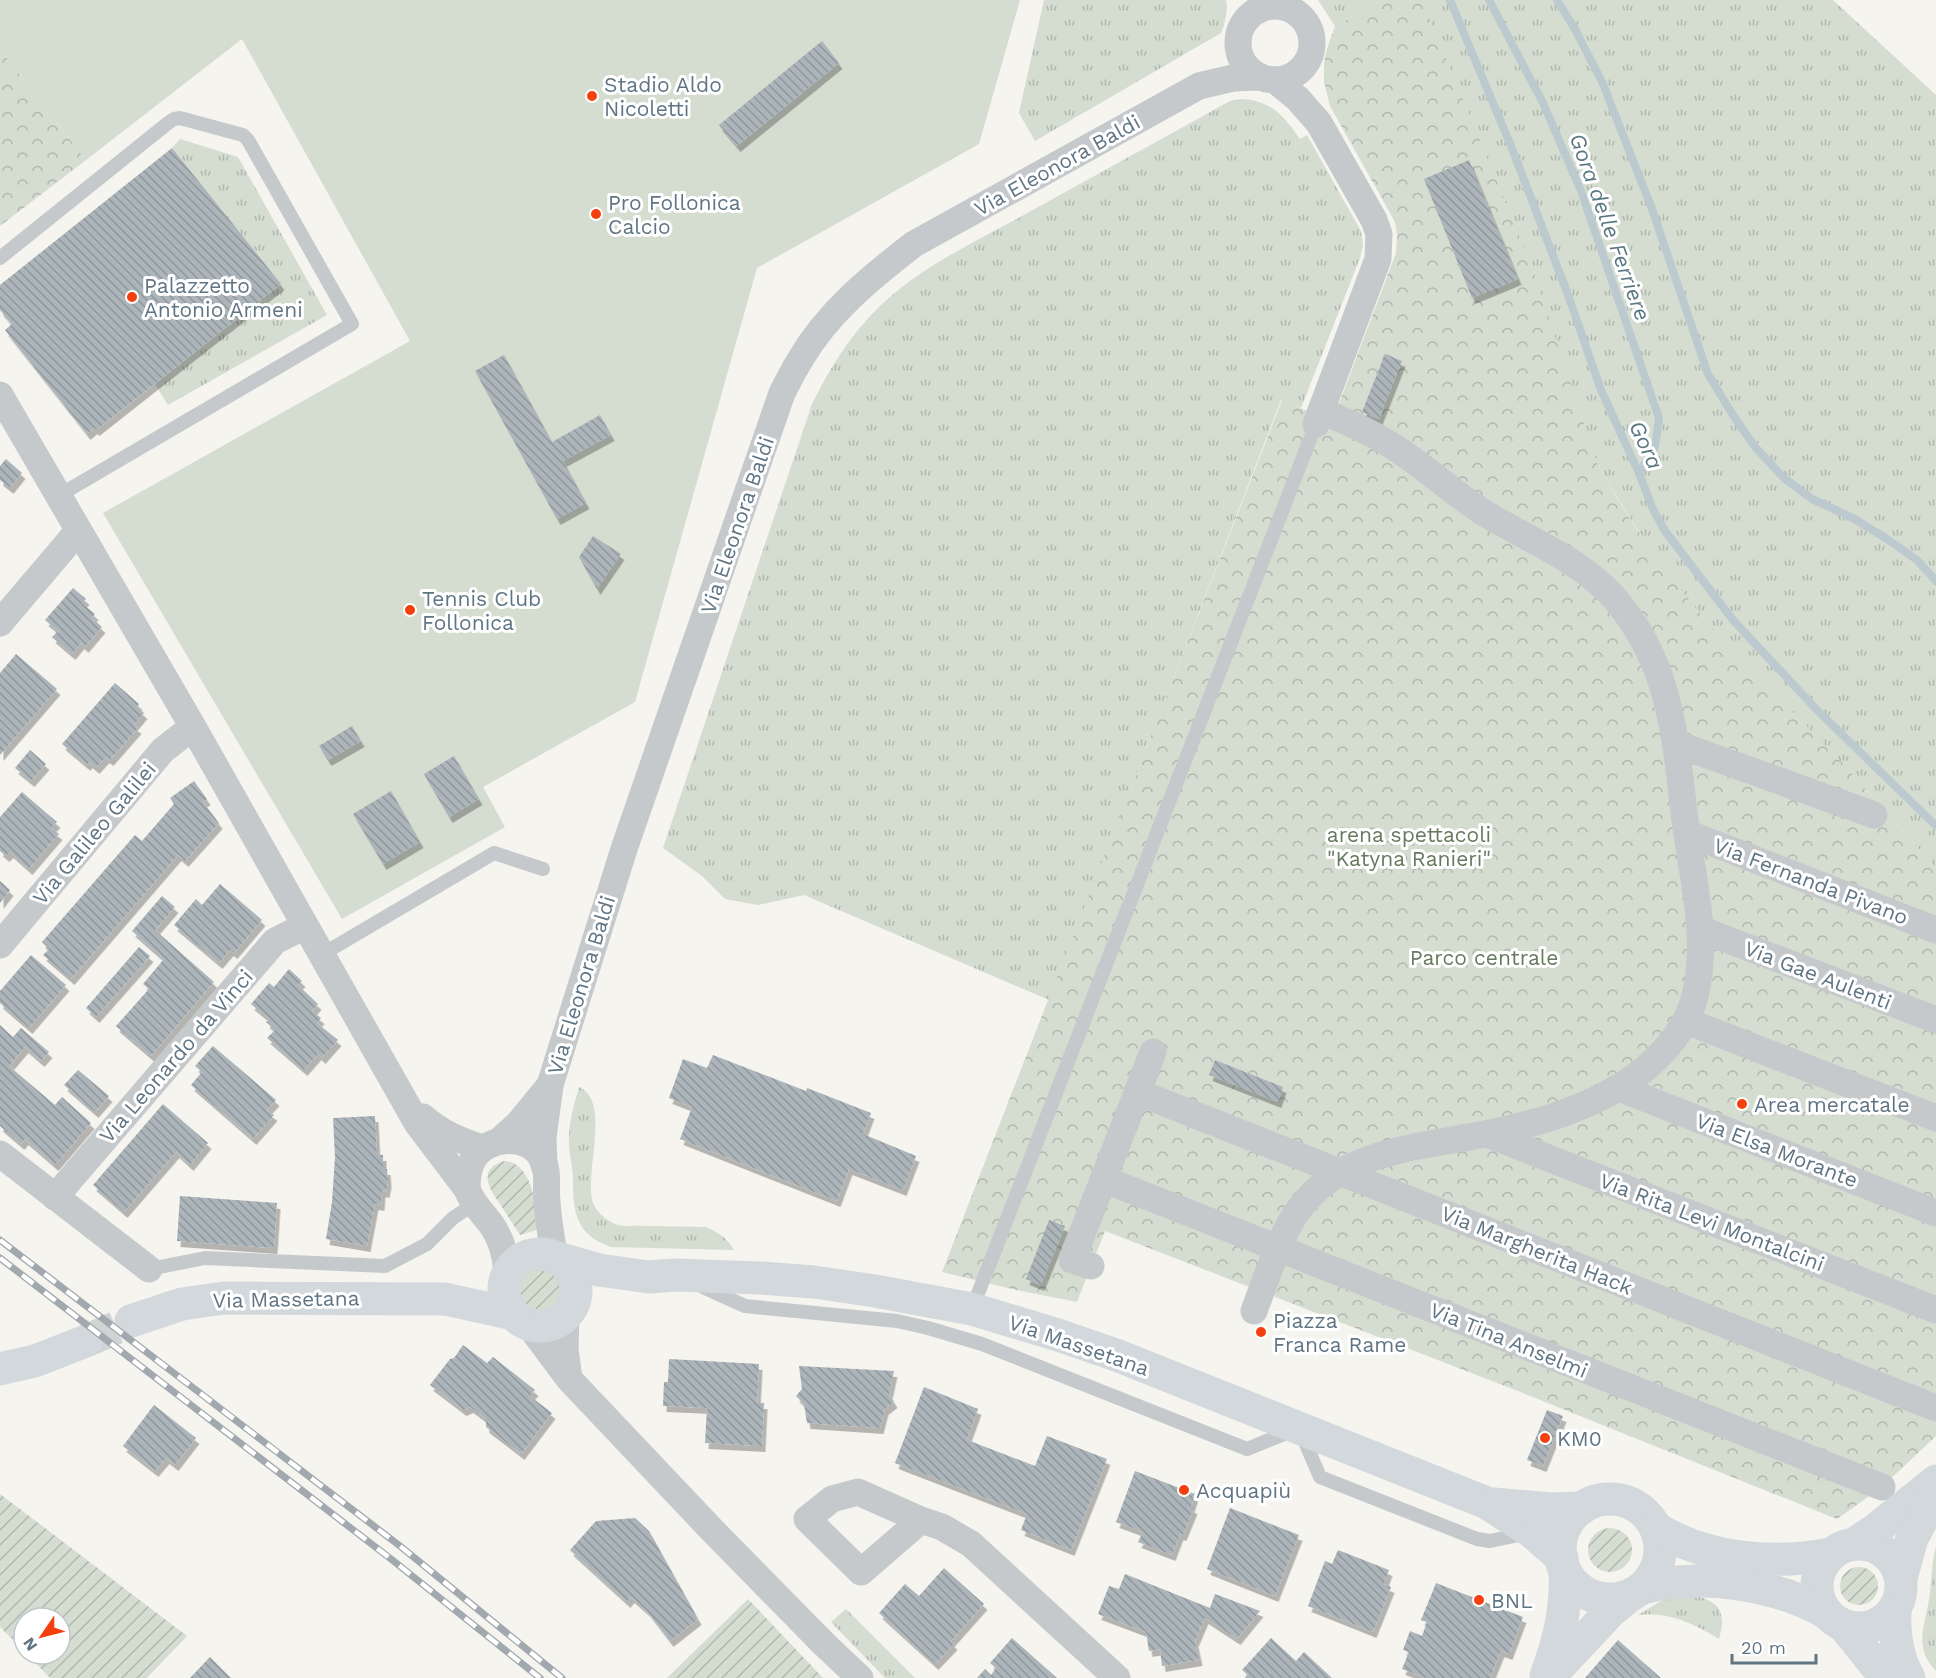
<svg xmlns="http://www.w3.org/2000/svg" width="1936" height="1678" viewBox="0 0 1936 1678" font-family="'Work Sans',sans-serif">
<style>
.grass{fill:url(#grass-tufts)}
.forest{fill:url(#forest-crowns)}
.garden{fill:url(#garden-furrows)}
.pitch{fill:#d5dcd0}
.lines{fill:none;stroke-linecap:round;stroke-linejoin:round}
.stream{stroke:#bcc9ce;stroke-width:8}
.building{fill:url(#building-back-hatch);filter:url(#shadow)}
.secondary-tunnel{stroke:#d0d4d4;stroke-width:33;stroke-dasharray:33 16;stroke-linecap:butt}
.lane{stroke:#c6c9cc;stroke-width:14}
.street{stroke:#c6c9cc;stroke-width:27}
.secondary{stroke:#d2d8dc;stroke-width:33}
.rail-casing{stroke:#a1a8ae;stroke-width:7}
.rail{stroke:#fff;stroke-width:4.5;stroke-dasharray:14;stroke-linecap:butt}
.poi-dot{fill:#f53f0f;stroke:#fff;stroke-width:2}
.labels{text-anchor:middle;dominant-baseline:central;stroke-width:6;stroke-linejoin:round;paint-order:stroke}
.poi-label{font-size:21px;fill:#607584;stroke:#fff;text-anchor:start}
.street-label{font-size:21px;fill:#607584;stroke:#fff}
.park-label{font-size:21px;fill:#667a5f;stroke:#fff}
.water-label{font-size:22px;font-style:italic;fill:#5b7882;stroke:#fff}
</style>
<defs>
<pattern id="grass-tufts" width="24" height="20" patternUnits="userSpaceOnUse" patternTransform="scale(1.5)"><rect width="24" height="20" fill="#d5dcd0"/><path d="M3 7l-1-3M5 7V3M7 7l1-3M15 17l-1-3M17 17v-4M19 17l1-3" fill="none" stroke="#b0b7ae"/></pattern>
<pattern id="forest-crowns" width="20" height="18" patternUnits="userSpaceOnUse" patternTransform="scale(1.5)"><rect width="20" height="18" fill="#d5dcd0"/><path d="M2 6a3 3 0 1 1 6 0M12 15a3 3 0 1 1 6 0" fill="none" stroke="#b0b7ae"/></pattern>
<pattern id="garden-furrows" width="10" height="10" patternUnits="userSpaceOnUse" patternTransform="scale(1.5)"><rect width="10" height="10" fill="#d5dcd0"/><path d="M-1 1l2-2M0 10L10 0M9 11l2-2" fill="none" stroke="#b0b7ae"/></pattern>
<pattern id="building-back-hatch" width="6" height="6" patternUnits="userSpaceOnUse" patternTransform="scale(1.5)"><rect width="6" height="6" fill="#acb5ba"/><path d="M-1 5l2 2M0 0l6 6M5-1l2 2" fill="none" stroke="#8f989d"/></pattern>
<filter id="shadow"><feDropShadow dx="3.5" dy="6" stdDeviation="0" flood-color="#0004"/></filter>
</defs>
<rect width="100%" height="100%" fill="#f5f4ef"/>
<!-- grass -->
<g class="grass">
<path d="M 1044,0 L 1226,0 C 1228,12 1225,23 1221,33 L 1035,141 L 1019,113 Z"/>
<path d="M 1318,0 L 1384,0 L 1335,26 Z"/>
<path d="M 1419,0 L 1833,0 L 1936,95 L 1936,868 C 1904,833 1874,797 1841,763 C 1799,717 1753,675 1712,628 C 1668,577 1630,521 1597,463 Z"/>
<path d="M 1240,99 C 1271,100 1283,115 1300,139 L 1307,135 L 1361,231 L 1363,245 L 1360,258 L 1301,408 L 1281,400 L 1049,1000 L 804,895 L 758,905 L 725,899 L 702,876 L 663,848 L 812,404 C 830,368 850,335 879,307 C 920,267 973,243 1022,216 C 1091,178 1161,139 1230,101 Z"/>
<path d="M 180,139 L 238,157 L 327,315 L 168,405 L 155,384 L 280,284 L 172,148 Z"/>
<path d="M 579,1087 C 613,1102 582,1177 594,1205 C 598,1214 609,1222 618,1225 C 626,1227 637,1225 646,1226 C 666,1226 686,1227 706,1227 C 719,1233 727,1238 734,1250 L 611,1247 C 576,1235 573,1212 573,1180 C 573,1167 569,1155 569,1143 C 568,1123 574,1105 579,1087 Z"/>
<path d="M 1936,1547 L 1936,1671 C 1913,1647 1925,1627 1929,1599 C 1932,1582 1931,1564 1936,1547 Z"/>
<path d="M 1682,1594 C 1698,1596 1721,1599 1722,1620 C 1723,1626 1720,1634 1719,1639 C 1695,1624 1667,1611 1638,1615 L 1661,1601 Z"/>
<path d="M 846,1609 L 915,1678 L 885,1678 L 831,1622 Z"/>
</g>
<!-- forest -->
<g class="forest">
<path d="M 1384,0 L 1422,0 L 1532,267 L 1597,463 L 1613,491 L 1634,525 L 1679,587 L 1712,628 L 1842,763 L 1936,868 L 1936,1436 L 1882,1487 L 1837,1519 L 1523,1393 L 1105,1231 L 1077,1302 L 1016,1290 L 942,1272 L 1282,400 L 1332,422 L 1396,253 L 1397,235 L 1395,222 L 1330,106 L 1324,82 L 1324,64 L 1326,52 L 1335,26 Z"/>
<path d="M 0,49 L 86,160 L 0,226 Z"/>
</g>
<!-- garden -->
<g class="garden">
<path d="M 504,1161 C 533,1162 536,1208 539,1229 L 520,1235 C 514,1226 508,1216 502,1207 C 491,1191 475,1170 504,1161 Z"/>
<circle cx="540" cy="1290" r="22"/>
<path d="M 0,1494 L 16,1506 L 187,1636 L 147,1678 L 50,1678 L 27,1654 L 60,1654 L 60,1618 L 24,1618 L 24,1651 L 0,1627 Z"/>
<circle cx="1610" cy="1550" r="22"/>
<circle cx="1859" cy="1586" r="19"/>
<path d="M 748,1599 L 823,1678 L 667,1678 Z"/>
</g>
<!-- pitch -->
<path class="pitch" d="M 0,0 L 1020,0 L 979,144 L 757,268 L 635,702 L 483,787 L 505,827 L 342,919 L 103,513 L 410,341 L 242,39 L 86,160 L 0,49 Z"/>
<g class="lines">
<!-- stream -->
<g class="stream">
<path d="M 1450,0 L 1511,146 L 1567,292 L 1601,390 L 1639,473 L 1652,507 L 1665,531 L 1733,620 L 1818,711 L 1936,826"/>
<path d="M 1489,0 L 1543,103 L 1581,191 L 1659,418 L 1655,447 L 1639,473"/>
<path d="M 1557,0 L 1576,31 L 1603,84 L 1652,209 L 1708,374 L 1731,412 L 1755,447 L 1784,478 L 1812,499 L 1853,518 L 1887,539 L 1917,560 L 1936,581"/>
</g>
</g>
<!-- building -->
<g class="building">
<path d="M 822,41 L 839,63 L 737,146 L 719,125 Z"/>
<path d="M 172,148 L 281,284 L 96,430 L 94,428 L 87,434 L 5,330 L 12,324 L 0,310 L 0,285 Z"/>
<path d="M 1469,160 L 1518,279 L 1472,298 L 1424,179 Z"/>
<path d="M 1385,354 L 1402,361 L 1379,419 L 1362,412 Z"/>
<path d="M 504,355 L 552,442 L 600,415 L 611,435 L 563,461 L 586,503 L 557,519 L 475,371 Z"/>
<path d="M 6,459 L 22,473 L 10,488 L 0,480 L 0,466 Z"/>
<path d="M 593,536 L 621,554 L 597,589 L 579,557 Z"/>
<path d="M 73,588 L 86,599 L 82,603 L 95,614 L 92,618 L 102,627 L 85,647 L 81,643 L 72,654 L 52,637 L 58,631 L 45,620 Z"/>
<path d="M 16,654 L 57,689 L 0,755 L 0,673 Z"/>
<path d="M 115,683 L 139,704 L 137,707 L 144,713 L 134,725 L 138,728 L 110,760 L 106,757 L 96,768 L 89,762 L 87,765 L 62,744 Z"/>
<path d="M 352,726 L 361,741 L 328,760 L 319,746 Z"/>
<path d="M 30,750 L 46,764 L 31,781 L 15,768 Z"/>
<path d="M 454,756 L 479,799 L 449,817 L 424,774 Z"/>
<path d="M 194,781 L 207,799 L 203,802 L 219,823 L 185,861 L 178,855 L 71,979 L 43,955 L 49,949 L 42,942 L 135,835 L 142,841 L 174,804 L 170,798 Z"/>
<path d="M 391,791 L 420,842 L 383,864 L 353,814 Z"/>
<path d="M 22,792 L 57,822 L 51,828 L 59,834 L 29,869 L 10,852 L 6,856 L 0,851 L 0,817 Z"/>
<path d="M 0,881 L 10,890 L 0,903 Z"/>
<path d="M 220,884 L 262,920 L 234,953 L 230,950 L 219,963 L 174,925 L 196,899 L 202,905 Z"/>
<path d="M 162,896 L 175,907 L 155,930 L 214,982 L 151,1056 L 116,1026 L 149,989 L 143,984 L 164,959 L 132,931 Z"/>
<path d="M 139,947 L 150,956 L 96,1017 L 86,1008 Z"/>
<path d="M 31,955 L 66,985 L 29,1028 L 0,1003 L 0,991 Z"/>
<path d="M 289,969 L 302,981 L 298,985 L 318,1004 L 312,1011 L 321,1018 L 317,1023 L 338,1040 L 322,1058 L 318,1054 L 304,1070 L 267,1038 L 275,1030 L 266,1022 L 269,1019 L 251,1004 L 269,983 L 274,987 Z"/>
<path d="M 0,1025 L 13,1037 L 21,1028 L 49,1052 L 41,1061 L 25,1047 L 9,1066 L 55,1105 L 62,1097 L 91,1123 L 55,1165 L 25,1139 L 21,1144 L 0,1126 Z"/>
<path d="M 213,1046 L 276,1100 L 267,1110 L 274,1115 L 253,1139 L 191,1085 L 202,1072 L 195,1066 Z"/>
<path d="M 713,1055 L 806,1091 L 807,1088 L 871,1113 L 863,1134 L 916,1156 L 903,1190 L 849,1169 L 837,1201 L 680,1139 L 692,1107 L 669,1098 L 683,1059 L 707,1068 Z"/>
<path d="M 1215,1060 L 1283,1087 L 1278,1102 L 1209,1075 Z"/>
<path d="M 78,1070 L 109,1096 L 95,1112 L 64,1085 Z"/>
<path d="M 163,1104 L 208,1143 L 190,1165 L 176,1152 L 124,1212 L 93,1185 Z"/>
<path d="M 375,1116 L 377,1155 L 383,1155 L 383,1169 L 387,1169 L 388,1182 L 386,1192 L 382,1191 L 381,1205 L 375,1204 L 367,1246 L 326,1239 L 332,1202 L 335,1157 L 333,1118 Z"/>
<path d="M 180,1196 L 277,1203 L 274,1248 L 177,1241 Z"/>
<path d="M 1049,1220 L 1065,1226 L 1041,1285 L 1026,1279 Z"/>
<path d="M 463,1345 L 487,1363 L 493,1357 L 535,1390 L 530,1396 L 552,1413 L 521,1454 L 486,1427 L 486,1419 L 470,1407 L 463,1410 L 430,1385 L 450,1359 L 454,1358 Z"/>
<path d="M 669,1359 L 759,1364 L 757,1403 L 764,1403 L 762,1446 L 705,1443 L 707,1408 L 663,1406 L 664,1382 L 668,1382 Z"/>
<path d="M 799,1366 L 894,1371 L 889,1394 L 894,1402 L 885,1409 L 880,1428 L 807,1423 L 804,1404 L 796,1396 L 802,1389 Z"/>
<path d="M 924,1387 L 978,1409 L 967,1439 L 975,1443 L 1035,1466 L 1047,1436 L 1107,1459 L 1071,1550 L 1021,1530 L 1027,1514 L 895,1463 Z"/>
<path d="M 154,1405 L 196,1438 L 175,1465 L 166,1458 L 155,1471 L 123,1446 Z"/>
<path d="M 1547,1410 L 1563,1416 L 1543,1466 L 1527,1460 Z"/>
<path d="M 1135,1471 L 1195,1494 L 1191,1507 L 1194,1508 L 1183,1535 L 1180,1534 L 1172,1555 L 1138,1542 L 1143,1532 L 1116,1522 Z"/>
<path d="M 1230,1508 L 1299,1535 L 1275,1596 L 1207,1569 Z"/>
<path d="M 635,1518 L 649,1531 L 698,1619 L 670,1641 L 647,1611 L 631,1597 L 627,1602 L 570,1550 L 596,1521 Z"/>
<path d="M 1338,1550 L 1389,1570 L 1384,1584 L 1391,1587 L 1373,1632 L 1308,1606 L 1325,1561 L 1332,1564 Z"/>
<path d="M 944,1568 L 984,1604 L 951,1641 L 954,1644 L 935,1664 L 879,1613 L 905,1584 L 919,1596 Z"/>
<path d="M 1125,1574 L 1210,1608 L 1215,1594 L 1260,1611 L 1237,1639 L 1205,1618 L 1195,1641 L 1199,1660 L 1162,1666 L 1160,1649 L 1149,1651 L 1146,1632 L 1098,1614 L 1109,1586 L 1119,1589 Z"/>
<path d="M 1436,1583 L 1523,1617 L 1509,1654 L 1501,1651 L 1490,1678 L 1426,1678 L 1402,1669 L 1409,1652 L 1403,1650 L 1410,1631 L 1422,1636 L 1427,1622 L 1421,1620 Z"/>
<path d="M 1012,1638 L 1057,1678 L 977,1678 L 985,1669 L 991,1675 L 996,1668 L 990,1663 Z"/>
<path d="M 1271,1638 L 1296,1661 L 1304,1652 L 1332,1678 L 1245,1678 L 1248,1675 L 1242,1670 Z"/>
<path d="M 1618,1640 L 1661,1678 L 1585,1678 Z"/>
<path d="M 210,1657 L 231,1678 L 190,1678 Z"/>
</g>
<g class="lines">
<!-- secondary-tunnel -->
<path class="secondary-tunnel" d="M 86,1341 L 131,1321"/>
<!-- lane -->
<g class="lane">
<path d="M 0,258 L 168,123 L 174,119 L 180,118 L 243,135 L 248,140 L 352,324 L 58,496"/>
<path d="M 321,955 L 494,853 L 543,869"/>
<path d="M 149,1269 L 205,1258 L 385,1266 L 427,1244 L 453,1218 L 465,1210 L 477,1208"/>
<path d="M 703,1287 L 745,1306 L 897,1321 L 928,1328 L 982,1344 L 1247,1449 L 1299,1428 L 1320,1477 L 1477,1539 L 1490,1541 L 1527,1533"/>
<path d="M 972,1309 L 1316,424"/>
</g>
<!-- street -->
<g class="street">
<circle cx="1275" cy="43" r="37"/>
<path d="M 1275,80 L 1298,99 L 1319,123 L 1374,220 L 1379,234 L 1378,259 L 1316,424"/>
<path d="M 0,395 L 193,727 L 417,1123 L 467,1189 C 472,1203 482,1212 491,1224 C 501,1238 506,1256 507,1273"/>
<path d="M 0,623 L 78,531"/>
<path d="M 1677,744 L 1874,815"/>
<path d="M 1687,833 L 1936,930"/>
<path d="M 1700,929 L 1936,1020"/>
<path d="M 0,945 L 163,750 L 193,727"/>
<path d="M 1686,1021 L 1936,1118"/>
<path d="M 1619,1088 L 1936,1213"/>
<path d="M 1137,1092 L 1936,1408"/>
<path d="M 423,1117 C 441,1133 459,1140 482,1148"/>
<path d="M 1487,1134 L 1936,1310"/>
<path d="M 499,1141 L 518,1124 L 550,1085 L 624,849 L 782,393 C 788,382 793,371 800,360 C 827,313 871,277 914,244 L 1199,86 L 1233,78 L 1260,77"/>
<path d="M 0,1154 L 149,1269"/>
<path d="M 544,1165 L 543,1137 L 550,1086"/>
<path d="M 1103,1179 L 1882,1487"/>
<path d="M 467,1189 C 467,1178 468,1167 474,1158 C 488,1136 527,1134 541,1157 C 550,1172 545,1186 547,1202 C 548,1220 552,1239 554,1257"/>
<path d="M 55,1197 L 275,941 L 305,926"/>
<path d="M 1091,1266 L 1072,1260 L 1153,1052"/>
<path d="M 1254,1311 C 1265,1282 1275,1250 1290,1223 C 1332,1150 1412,1149 1485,1134 C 1541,1123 1602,1105 1646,1068 C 1668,1049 1688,1025 1695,996 C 1708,943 1695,889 1687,835 C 1675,749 1676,671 1616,600 C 1581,559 1526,539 1481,511 C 1451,491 1424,466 1394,447 C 1371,432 1346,421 1321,411"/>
<path d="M 566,1315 L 565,1349 L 569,1378"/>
<path d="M 528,1324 L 569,1379 L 712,1530 L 825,1645 L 860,1678"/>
<path d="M 921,1520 L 861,1572 L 807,1519 L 832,1499 L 858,1492 L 921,1520 L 942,1527 L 971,1544 L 1117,1678"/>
</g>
<!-- secondary -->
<g class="secondary">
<circle cx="540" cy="1290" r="36"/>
<path d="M 560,1259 L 599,1270 L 649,1277 L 675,1275 L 760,1278 L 814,1282 L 875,1291 L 972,1309 L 1058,1335 L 1116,1355 L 1487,1503 L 1532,1532 L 1562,1558"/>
<path d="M 131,1321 L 182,1304 L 224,1298 L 445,1299 L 513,1314"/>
<path d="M 0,1369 L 35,1361 L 86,1341"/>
<circle cx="1610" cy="1549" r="50"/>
<path d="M 1494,1504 L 1552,1509 L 1582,1508"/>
<path d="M 1656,1528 C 1707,1560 1773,1565 1831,1554"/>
<circle cx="1859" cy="1586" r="42"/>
<path d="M 1854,1544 L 1875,1530 L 1936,1481"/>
<path d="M 1901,1578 L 1912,1538 L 1936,1494"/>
<path d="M 1642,1588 C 1702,1573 1772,1583 1827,1613"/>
<path d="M 1895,1609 C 1894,1632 1897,1658 1909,1678"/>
<path d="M 1844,1626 L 1886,1678"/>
<path d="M 1546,1676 C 1559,1641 1567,1608 1565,1570"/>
<path d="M 1548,1678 L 1611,1611 L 1632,1594"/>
</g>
<!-- rail casing -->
<g class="rail-casing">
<g id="rail">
<path d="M 0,1240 L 400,1546 L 562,1678"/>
<path d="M 0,1258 L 391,1559 L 540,1678"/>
</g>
</g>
<!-- rail -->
<use href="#rail" class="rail"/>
</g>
<!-- markers -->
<g class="poi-dot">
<circle cx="592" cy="96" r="6"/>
<circle cx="596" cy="214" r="6"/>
<circle cx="132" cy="297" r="6"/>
<circle cx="410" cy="610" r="6"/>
<circle cx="1742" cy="1104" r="6"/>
<circle cx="1261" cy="1332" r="6"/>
<circle cx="1545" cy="1438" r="6"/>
<circle cx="1184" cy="1490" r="6"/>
<circle cx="1479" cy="1600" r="6"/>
</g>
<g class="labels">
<!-- poi labels -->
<g class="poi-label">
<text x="604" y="84">Stadio Aldo<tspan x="604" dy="24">Nicoletti</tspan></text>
<text x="608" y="202">Pro Follonica<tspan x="608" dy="24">Calcio</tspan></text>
<text x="144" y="285">Palazzetto<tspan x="144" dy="24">Antonio Armeni</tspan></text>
<text x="422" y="598">Tennis Club<tspan x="422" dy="24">Follonica</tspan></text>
<text x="1754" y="1104">Area mercatale</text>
<text x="1273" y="1320">Piazza<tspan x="1273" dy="24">Franca Rame</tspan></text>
<text x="1557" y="1438">KM0</text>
<text x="1196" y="1490">Acquapiù</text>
<text x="1491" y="1600">BNL</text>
</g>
<!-- street labels -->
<g class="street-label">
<text transform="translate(1057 165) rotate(-29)">Via Eleonora Baldi</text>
<text transform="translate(737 525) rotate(-71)">Via Eleonora Baldi</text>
<text transform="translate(94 833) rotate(-50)">Via Galileo Galilei</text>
<text transform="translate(1811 881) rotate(21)">Via Fernanda Pivano</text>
<text transform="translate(1818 975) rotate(21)">Via Gae Aulenti</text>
<text transform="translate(581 985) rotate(-73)">Via Eleonora Baldi</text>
<text transform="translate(176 1056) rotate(-49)">Via Leonardo da Vinci</text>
<text transform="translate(1777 1150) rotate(21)">Via Elsa Morante</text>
<text transform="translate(1712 1222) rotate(21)">Via Rita Levi Montalcini</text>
<text transform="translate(1537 1250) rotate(22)">Via Margherita Hack</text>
<text transform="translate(286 1299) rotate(-1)">Via Massetana</text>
<text transform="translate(1509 1340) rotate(22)">Via Tina Anselmi</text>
<text transform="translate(1079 1345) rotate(19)">Via Massetana</text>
</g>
<!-- park labels -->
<g class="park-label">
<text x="1409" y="834">arena spettacoli<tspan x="1409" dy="24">"Katyna Ranieri"</tspan></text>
<text x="1484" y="957">Parco centrale</text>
</g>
<!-- water labels -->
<g class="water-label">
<text transform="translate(1610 227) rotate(70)">Gora delle Ferriere</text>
<text transform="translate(1646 445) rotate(65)">Gora</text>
</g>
</g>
<!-- north arrow -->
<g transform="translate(42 1636) rotate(235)"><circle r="28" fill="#ffffff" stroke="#bfc8ce" stroke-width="1.5"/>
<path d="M0-4.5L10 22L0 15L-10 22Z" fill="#f53f0f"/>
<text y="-9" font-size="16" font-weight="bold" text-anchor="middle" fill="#607584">N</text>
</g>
<!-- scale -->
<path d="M1732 1654v9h84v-9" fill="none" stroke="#607584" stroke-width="3"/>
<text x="1741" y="1654" font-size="18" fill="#607584" stroke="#ffffff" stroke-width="4.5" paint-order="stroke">20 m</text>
</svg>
